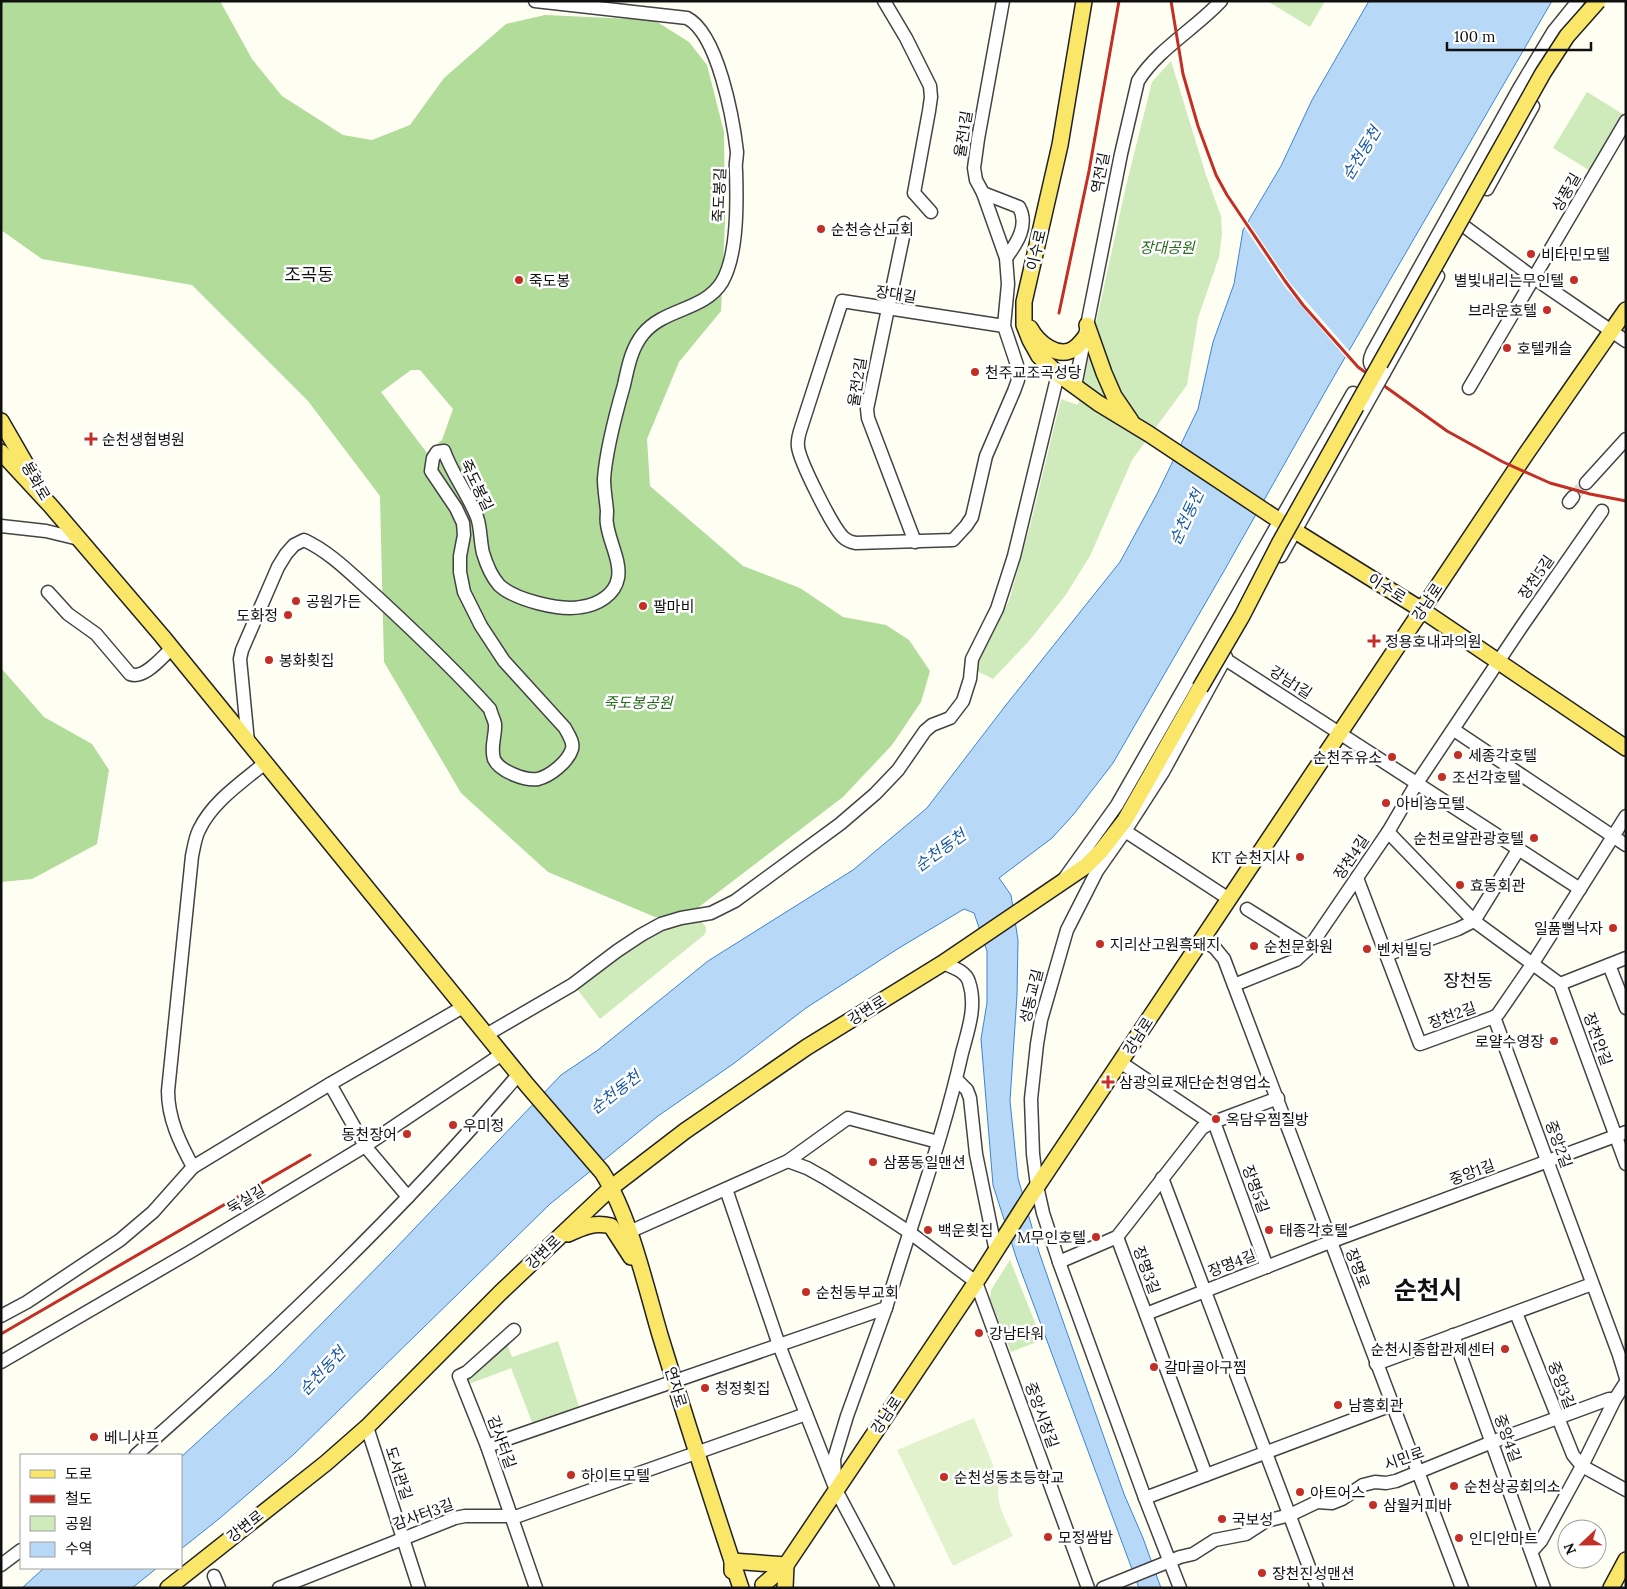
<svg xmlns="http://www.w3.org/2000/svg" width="1627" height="1589" viewBox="0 0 1627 1589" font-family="Lora,'Noto Sans KR',serif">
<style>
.green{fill:#cfebbb}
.forest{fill:#b1dc9a;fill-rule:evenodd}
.pitch{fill:#e1f2cd}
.water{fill:#b7d8f7;stroke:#3d85cf}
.pier{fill:#fffef3}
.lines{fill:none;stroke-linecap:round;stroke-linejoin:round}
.minor-tunnel{stroke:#dbdad1;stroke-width:12;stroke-dasharray:12 6;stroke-linecap:butt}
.minor-casing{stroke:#434343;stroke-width:15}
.major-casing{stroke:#212121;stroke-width:18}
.minor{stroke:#fff;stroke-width:12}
.major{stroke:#fae668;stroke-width:15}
.rail{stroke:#c32e25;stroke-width:3}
.minor-bridge-casing{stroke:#434343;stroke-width:15;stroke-linecap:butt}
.major-bridge-casing{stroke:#212121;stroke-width:18;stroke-linecap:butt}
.minor-bridge{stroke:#fff;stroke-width:12}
.major-bridge{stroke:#fae668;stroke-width:15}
.poi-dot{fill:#c32e25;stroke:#fff;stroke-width:2}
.labels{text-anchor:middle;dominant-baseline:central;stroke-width:5;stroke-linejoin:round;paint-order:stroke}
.street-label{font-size:15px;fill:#101010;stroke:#fff}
.poi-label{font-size:15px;fill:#101010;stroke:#fff;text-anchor:start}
.park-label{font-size:15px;font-style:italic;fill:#266a1e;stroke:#fff}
.water-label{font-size:16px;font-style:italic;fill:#1657a5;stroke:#fff}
.quarter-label{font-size:18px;fill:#101010;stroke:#fff}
.town-label{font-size:25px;font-weight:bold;fill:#101010;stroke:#fff}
</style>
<rect width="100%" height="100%" fill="#fffef3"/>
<!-- green -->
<g class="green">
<path d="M 1267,1 L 1325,1 L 1310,27 Z"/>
<path d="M 1171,61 L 1206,175 L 1221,216 L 1222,234 L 1219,257 L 1198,318 L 1187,385 L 1132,460 L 1090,556 L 1065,596 L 1029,641 L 993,679 L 973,669 L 986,642 L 1009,601 L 1030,526 L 1061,399 L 1078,405 L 1126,186 L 1152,82 Z"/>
<path d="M 1587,92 L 1626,116 L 1592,172 L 1553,148 Z"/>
<path d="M 700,920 L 706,927 L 706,932 L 704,935 L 600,1019 L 577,989 L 656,930 Z"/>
<path d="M 1010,1260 L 1042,1340 L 1011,1352 L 990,1299 L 991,1290 Z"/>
<path d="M 506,1341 L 512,1357 L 558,1341 L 580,1410 L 534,1427 L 511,1368 L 469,1384 L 467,1379 Z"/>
</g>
<!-- forest -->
<g class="forest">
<path d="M 1,1 L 220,1 L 252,59 L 282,96 L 343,135 L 372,140 L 410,125 L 444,78 L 506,24 L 545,15 L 654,20 L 689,42 L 707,65 L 724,132 L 725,221 L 721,311 L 679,362 L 647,439 L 650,486 L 743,566 L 800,588 L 843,617 L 886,625 L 909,640 L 930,671 L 921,702 L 892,745 L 843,797 L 695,910 L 677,916 L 655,917 L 548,872 L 461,793 L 384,662 L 380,496 L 308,401 L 192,285 L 42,259 L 1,230 ZM 411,370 L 420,370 L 453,409 L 442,440 L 427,453 L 381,392 Z"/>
<path d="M 1,668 L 44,717 L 92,744 L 109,770 L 97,844 L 32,879 L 1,882 Z"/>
</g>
<!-- pitch -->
<path class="pitch" d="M 974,1418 L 1000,1482 C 993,1500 1006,1520 1013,1536 L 953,1566 L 897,1450 Z"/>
<!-- water -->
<g class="water">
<path d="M 1369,1 L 1552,1 L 1329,385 L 1224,571 L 1113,763 L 1073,815 L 1052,838 L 999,878 L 1011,895 L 1018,940 L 1017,995 L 1010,1101 L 1018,1178 L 1039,1252 L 1064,1324 L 1124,1494 L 1143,1538 L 1161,1588 L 1139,1588 L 1017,1260 L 993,1185 L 981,1039 L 987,1003 L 987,951 L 974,913 L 964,909 L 899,948 L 806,1008 L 733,1064 L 658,1116 L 550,1204 L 293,1455 L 220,1518 L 181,1549 L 181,1457 L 273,1373 L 393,1251 L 561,1075 L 598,1050 L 708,961 L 853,870 L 927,808 L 1006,705 L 1120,562 L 1157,494 L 1198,409 L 1213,342 L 1234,284 L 1243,230 L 1281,166 L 1312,100 Z"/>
<path d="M 44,1568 L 157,1568 L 132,1588 L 22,1588 Z"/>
</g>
<!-- pier -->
<path class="pier" d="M 1247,220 L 1290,283 L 1351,353 L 1347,359 L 1285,287 L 1243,225 Z"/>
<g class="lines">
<!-- minor-tunnel -->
<path class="minor-tunnel" d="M 1573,497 L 1586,483"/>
<!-- minor casing -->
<g class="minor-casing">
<g id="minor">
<path d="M 884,1 L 906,38 L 930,86 L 931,97 L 929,111 L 914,193 L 931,212"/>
<path d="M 1003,1 L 978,139 L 974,168 L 976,180 L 983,193 L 1006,258 L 1008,284 L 1004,326 L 1017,365 L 1018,380 L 1014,391 L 986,456 L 972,517 L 966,526 L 953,540 L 856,543 C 850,542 847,541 843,537 C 832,526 800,462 798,447 C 797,440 799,434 801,428 L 842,301 L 1004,326"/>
<path d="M 1487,189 L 1533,106"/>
<path d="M 983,193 L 1019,207 C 1029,225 1017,243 1006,258"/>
<path d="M 1453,218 L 1534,278 L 1626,341"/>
<path d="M 904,223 L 903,237 L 867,409 L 868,418 L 915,542"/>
<path d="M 1438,276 L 1384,373 L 1379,373 C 1371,366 1367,364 1372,353 L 1520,87 L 1553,32 L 1578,1"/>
<path d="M 1075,386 L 1121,154 L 1138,81 C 1158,49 1195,29 1221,1"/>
<path d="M 1469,388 L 1626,121"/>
<path d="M 1586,483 L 1626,439"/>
<path d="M 1569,502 L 1573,497"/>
<path d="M 1,526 L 46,531 L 79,539"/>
<path d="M 48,592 L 68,614 L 96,634 L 130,674 C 144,680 162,657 172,648"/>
<path d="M 1225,659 L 1580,889"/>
<path d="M 1454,730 L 1626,845"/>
<path d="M 248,742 L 240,659 L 242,650 L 278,567 L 286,554 L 294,545 L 304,540 C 332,553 353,576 376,596 C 415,632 454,669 490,709 C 491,714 494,719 495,724 C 496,735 490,747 494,759 C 499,771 525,781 538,779 C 550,776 568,762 572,749 C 574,742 568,734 565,728 L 504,661 L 481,626 L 464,592 L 460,572 L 460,556 L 464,535 L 463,523 L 456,508 L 431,471 L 433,458 L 437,452 L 444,451 C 452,474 468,494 477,517 C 481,528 480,541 483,553 C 486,563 492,577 499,585 C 515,600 560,611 581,607 C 597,605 615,595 618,578 C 621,561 609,541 607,524 C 606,520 607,515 607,511 C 606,500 604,489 604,479 C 606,450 616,413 624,385 C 628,367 631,349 643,334 C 664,308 704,311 722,282 C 738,255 737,201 736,170 C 735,164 737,158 737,152 C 733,118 718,34 687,18 L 535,1"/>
<path d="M 1125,831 L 1229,899"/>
<path d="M 1388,832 L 1474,921 L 1560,984 L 1626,1164"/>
<path d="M 1357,878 L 1420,1044 L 1494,1017 L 1498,1014 L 1533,963 L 1626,816"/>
<path d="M 1064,879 L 1117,805 L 1353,393 L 1364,401 L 1366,405 L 1281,556"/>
<path d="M 1247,909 L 1309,948"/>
<path d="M 1202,939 L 1215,948 L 1224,959 L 1462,1588"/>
<path d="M 1386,955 L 1458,929 L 1474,921 L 1518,850"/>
<path d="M 1609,965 L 1626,1008"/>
<path d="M 1560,984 L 1626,958"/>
<path d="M 1234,985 L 1296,960 L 1309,948 L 1388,832 L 1415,786 L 1522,626 L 1602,511"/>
<path d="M 1494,1017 L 1619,1355 L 1626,1378"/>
<path d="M 486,1035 L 572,985 L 617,951 L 641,935 L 661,924 L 681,918 L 711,913 L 735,901 L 840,824 L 875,794 L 898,770 L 925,731 L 932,725 L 950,718 L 963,701 L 970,679 L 972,659 L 997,609 L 1014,556 L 1058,374"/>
<path d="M 1120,1062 L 1211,1123"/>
<path d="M 957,1080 L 967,1090 L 970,1098 L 976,1154 L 996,1252"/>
<path d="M 330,1084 L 365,1146 L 408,1197"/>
<path d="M 1214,1122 L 1267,1267"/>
<path d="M 788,1161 L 848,1118 L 938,1142"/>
<path d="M 193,1167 C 180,1143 168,1119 168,1091 L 192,856 C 194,847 195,838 199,830 C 212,802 242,782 265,763"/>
<path d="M 1162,1178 L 1317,1588"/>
<path d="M 726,1189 L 779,1345 L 836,1490 L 888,1588"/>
<path d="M 629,1232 L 788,1161 L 807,1168 L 825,1178 L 871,1207 L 909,1232 L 976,1282 L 1088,1588"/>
<path d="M 1117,1237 L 1206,1475"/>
<path d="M 1059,1262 L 1117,1237 L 1202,1128 L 1211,1123 L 1278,1098"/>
<path d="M 1516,1313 L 1573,1455 L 1582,1466 L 1626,1490"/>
<path d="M 1146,1314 L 1330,1242 L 1626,1132"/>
<path d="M 1,1316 L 27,1302 L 120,1240 L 153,1212 L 193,1167 L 330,1084 L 463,1007"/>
<path d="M 514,1330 L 467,1372 L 459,1376 L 487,1446 L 536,1588"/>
<path d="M 1453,1335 L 1544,1588"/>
<path d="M 1,1362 L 190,1252 L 365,1146 L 502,1054"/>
<path d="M 1376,1364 L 1592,1284"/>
<path d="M 367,1427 L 419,1588"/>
<path d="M 487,1446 L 886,1308 C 911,1223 943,1139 962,1053 C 968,1030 977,1006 969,982 C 966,971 952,967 943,963"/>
<path d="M 136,1455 C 271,1336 402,1212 518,1075"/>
<path d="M 835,1477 L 834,1459 L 847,1416 L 886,1308"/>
<path d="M 1145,1498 L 1392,1405"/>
<path d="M 1532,1551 L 1541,1541 L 1582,1466 L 1615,1399"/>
<path d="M 1,1565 L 21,1550"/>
<path d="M 214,1576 L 219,1588"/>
<path d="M 279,1588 L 455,1518 L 465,1516 L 518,1516 L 806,1414"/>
<path d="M 1103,1588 L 1180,1557 L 1193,1554 L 1215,1540 L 1246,1534 L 1266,1521 L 1290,1515 L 1317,1502 L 1332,1503 L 1342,1499 L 1363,1485 L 1375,1482 L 1386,1483 L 1396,1481 L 1492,1442 L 1609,1399 L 1615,1399 L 1626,1382"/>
<path d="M 1180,1588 L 1145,1498 L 1059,1262 L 1043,1213 L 1037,1186 L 1033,1154 L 1031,1099 L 1037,1044 L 1041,1020 L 1067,930 L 1097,871 L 1125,831 L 1163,772 L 1226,657"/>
</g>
</g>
<!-- major casing -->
<g class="major-casing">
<g id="major">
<path d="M 1084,1 L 1060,145 L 1024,302 L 1024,325 L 1030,340 L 1039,356 L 1058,374 L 1098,403 L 1149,434 L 1295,531 L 1422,610 L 1626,748"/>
<path d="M 1087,325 L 1104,373 L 1114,396 L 1131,421"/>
<path d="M 1030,328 C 1038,343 1059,360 1075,348 C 1079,345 1083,340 1086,336"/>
<path d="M 1,421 L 35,480"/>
<path d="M 1,452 L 50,505 L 162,636 L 527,1085 L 602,1172 C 630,1216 645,1284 660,1335 C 686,1420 713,1504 741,1588"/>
<path d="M 568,1234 C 583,1227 594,1222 611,1226 L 631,1257"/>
<path d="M 732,1571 L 732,1561 L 786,1565 L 785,1588"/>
<path d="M 763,1585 L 786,1565 L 976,1282 L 1030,1197 L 1526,454 L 1626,310"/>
<path d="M 168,1588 L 326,1463 L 367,1427 L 500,1293 L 612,1187 L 685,1131 L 807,1047 L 943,963 L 1086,866 L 1101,851 L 1125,820 L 1200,688"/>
<path d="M 1611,1588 L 1626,1560"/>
</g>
</g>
<!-- minor -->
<use href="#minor" class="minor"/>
<!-- major -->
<use href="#major" class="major"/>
<!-- rail -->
<g class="rail">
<path d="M 1171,1 L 1183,74 L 1198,126 L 1216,175 L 1227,195 L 1285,281 L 1303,305 L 1358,367 L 1447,431 L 1503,462 L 1550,483 L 1590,494 L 1626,501"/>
<path d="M 1059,313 L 1089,171 L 1119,1"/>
<path d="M 1,1334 L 310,1155"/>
</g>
<!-- minor-bridge casing -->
<g class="minor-bridge-casing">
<path id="minor-bridge" d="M 1366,405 L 1384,373"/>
</g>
<!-- major-bridge casing -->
<g class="major-bridge-casing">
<path id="major-bridge" d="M 1200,688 L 1242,616 L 1279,544 L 1543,73 L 1567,36 L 1598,1"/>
</g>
<!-- minor-bridge -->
<use href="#minor-bridge" class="minor-bridge"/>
<!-- major-bridge -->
<use href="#major-bridge" class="major-bridge"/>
</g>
<!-- markers -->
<g class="poi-dot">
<circle cx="821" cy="229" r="5"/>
<circle cx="1531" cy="254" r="5"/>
<circle cx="519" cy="280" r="5"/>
<circle cx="1574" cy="280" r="5"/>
<circle cx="1547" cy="310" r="5"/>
<circle cx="1507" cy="348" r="5"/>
<circle cx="975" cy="372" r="5"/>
<path d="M88.5 431.5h5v5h5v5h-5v5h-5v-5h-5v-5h5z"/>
<circle cx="296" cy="601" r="5"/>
<circle cx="643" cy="606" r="5"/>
<circle cx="288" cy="615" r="5"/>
<path d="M1371.5 633.5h5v5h5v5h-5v5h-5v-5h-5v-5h5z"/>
<circle cx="269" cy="660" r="5"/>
<circle cx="1458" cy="755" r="5"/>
<circle cx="1392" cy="757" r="5"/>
<circle cx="1442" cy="777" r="5"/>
<circle cx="1386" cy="803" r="5"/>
<circle cx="1534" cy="838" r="5"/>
<circle cx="1300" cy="857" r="5"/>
<circle cx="1460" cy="885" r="5"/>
<circle cx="1613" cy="928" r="5"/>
<circle cx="1100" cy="944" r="5"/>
<circle cx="1254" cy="946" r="5"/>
<circle cx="1367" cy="949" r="5"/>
<circle cx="1554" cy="1041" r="5"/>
<path d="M1105.5 1074.5h5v5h5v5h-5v5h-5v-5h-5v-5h5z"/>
<circle cx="1216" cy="1119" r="5"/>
<circle cx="453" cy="1125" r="5"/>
<circle cx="407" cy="1134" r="5"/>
<circle cx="873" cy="1162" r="5"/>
<circle cx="928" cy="1230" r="5"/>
<circle cx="1269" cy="1230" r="5"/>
<circle cx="1096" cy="1237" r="5"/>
<circle cx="806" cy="1292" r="5"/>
<circle cx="979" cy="1333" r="5"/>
<circle cx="1505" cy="1349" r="5"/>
<circle cx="1154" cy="1367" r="5"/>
<circle cx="705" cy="1388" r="5"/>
<circle cx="1338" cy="1405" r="5"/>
<circle cx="94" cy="1437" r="5"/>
<circle cx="571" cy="1475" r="5"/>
<circle cx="944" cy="1477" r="5"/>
<circle cx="1454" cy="1486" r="5"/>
<circle cx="1300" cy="1492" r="5"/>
<circle cx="1373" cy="1505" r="5"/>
<circle cx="1222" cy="1519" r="5"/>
<circle cx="1048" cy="1537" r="5"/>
<circle cx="1459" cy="1538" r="5"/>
<circle cx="1262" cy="1573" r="5"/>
</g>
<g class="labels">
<!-- street labels -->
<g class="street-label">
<text transform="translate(963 134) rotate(-81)">율전1길</text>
<text transform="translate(1100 173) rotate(-79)">역전길</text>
<text transform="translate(1566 192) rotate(-60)">상풍길</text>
<text transform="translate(719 195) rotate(-88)">죽도봉길</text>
<text transform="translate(1036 250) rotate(-77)">이수로</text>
<text transform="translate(896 294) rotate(9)">장대길</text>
<text transform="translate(857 382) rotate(-81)">율전2길</text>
<text transform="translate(36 481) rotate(60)">봉화로</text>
<text transform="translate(477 485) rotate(64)">죽도봉길</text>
<text transform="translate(1536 577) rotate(-55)">장천5길</text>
<text transform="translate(1387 588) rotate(32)">이수로</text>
<text transform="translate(1427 602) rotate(-56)">강남로</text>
<text transform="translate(1291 682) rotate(33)">강남1길</text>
<text transform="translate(1351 857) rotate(-56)">장천4길</text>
<text transform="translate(1031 996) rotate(-76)">성동교길</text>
<text transform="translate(867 1010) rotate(-32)">강변로</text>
<text transform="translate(1452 1015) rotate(-20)">장천2길</text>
<text transform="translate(1138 1036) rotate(-57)">강남로</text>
<text transform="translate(1598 1039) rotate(70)">장천안길</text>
<text transform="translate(1559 1144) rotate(70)">중앙2길</text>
<text transform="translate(1472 1172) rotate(-20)">중앙1길</text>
<text transform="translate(1256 1189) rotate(70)">장명5길</text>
<text transform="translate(246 1199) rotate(-31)">둑실길</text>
<text transform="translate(543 1252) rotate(-44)">강변로</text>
<text transform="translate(1232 1263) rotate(-21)">장명4길</text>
<text transform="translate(1358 1268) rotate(69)">장명로</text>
<text transform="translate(1147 1270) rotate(70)">장명3길</text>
<text transform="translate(1562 1385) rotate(69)">중앙3길</text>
<text transform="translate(676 1387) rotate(73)">연자로</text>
<text transform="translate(886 1415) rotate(-56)">강남로</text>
<text transform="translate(1042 1415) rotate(70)">중앙시장길</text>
<text transform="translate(1508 1438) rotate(70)">중앙4길</text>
<text transform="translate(502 1442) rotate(70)">감사터길</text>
<text transform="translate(1404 1458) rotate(-19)">시민로</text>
<text transform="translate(399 1473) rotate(72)">도서관길</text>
<text transform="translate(423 1514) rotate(-20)">감사터3길</text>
<text transform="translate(245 1526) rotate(-38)">강변로</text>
</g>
<!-- poi labels -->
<g class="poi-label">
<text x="831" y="229">순천승산교회</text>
<text x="1541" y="254">비타민모텔</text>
<text x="529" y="280">죽도봉</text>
<text x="1564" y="280" text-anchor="end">별빛내리는무인텔</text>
<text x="1537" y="310" text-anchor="end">브라운호텔</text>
<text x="1517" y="348">호텔캐슬</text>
<text x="985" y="372">천주교조곡성당</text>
<text x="102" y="439">순천생협병원</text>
<text x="306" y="601">공원가든</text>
<text x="653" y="606">팔마비</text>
<text x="278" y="615" text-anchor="end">도화정</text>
<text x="1385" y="641">정용호내과의원</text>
<text x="279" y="660">봉화횟집</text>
<text x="1468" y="755">세종각호텔</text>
<text x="1382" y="757" text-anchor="end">순천주유소</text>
<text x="1452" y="777">조선각호텔</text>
<text x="1396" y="803">아비숑모텔</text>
<text x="1524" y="838" text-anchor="end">순천로얄관광호텔</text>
<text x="1290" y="857" text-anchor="end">KT 순천지사</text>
<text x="1470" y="885">효동회관</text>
<text x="1603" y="928" text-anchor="end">일품뻘낙자</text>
<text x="1110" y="944">지리산고원흑돼지</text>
<text x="1264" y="946">순천문화원</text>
<text x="1377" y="949">벤처빌딩</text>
<text x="1544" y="1041" text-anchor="end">로얄수영장</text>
<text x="1119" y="1082">삼광의료재단순천영업소</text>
<text x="1226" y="1119">옥담우찜질방</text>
<text x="463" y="1125">우미정</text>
<text x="397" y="1134" text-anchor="end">동천장어</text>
<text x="883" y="1162">삼풍동일맨션</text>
<text x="938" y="1230">백운횟집</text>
<text x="1279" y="1230">태종각호텔</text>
<text x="1086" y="1237" text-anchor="end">M무인호텔</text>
<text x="816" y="1292">순천동부교회</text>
<text x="989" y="1333">강남타워</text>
<text x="1495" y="1349" text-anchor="end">순천시종합관제센터</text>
<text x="1164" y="1367">갈마골아구찜</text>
<text x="715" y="1388">청정횟집</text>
<text x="1348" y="1405">남흥회관</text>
<text x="104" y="1437">베니샤프</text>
<text x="581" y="1475">하이트모텔</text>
<text x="954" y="1477">순천성동초등학교</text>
<text x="1464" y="1486">순천상공회의소</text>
<text x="1310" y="1492">아트어스</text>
<text x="1383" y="1505">삼월커피바</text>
<text x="1232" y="1519">국보성</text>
<text x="1058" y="1537">모정쌈밥</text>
<text x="1469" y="1538">인디안마트</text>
<text x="1272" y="1573">장천진성맨션</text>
</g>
<!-- park labels -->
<g class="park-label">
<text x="1167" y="247">장대공원</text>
<text x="638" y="702">죽도봉공원</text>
</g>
<!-- water labels -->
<g class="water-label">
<text transform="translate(1361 153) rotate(-59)">순천동천</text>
<text transform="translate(1186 517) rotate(-65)">순천동천</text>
<text transform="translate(940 850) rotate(-36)">순천동천</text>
<text transform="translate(615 1092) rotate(-38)">순천동천</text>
<text transform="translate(322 1371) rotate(-47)">순천동천</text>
</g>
<!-- quarter labels -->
<g class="quarter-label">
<text x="309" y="274">조곡동</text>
<text x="1468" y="980">장천동</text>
</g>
<!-- town labels -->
<g class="town-label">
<text x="1428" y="1290">순천시</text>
</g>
</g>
<!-- border -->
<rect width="1627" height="1589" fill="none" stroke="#101010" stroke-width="5"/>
<!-- legend -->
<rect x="20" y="1454" width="162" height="115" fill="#ffffff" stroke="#9f9f9f"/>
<rect x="30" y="1470" width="25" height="8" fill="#fae668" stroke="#9f9f9f"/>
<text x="65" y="1479" font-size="15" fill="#101010">도로</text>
<rect x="30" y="1495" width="25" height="8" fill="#c32e25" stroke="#9f9f9f"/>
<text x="65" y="1504" font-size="15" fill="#101010">철도</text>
<rect x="30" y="1516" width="25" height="15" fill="#cfebbb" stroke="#9f9f9f"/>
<text x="65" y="1529" font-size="15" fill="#101010">공원</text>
<rect x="30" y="1542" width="25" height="15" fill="#b7d8f7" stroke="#9f9f9f"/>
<text x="65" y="1554" font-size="15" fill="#101010">수역</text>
<!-- north arrow -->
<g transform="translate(1582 1544) rotate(248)"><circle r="24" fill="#ffffff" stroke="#9f9f9f"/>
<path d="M0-4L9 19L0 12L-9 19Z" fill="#c32e25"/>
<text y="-8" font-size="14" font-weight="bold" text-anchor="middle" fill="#101010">N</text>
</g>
<!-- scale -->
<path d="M1447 42v8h144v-8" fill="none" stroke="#101010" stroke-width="2.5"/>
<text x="1454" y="42" font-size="15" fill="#101010" stroke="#ffffff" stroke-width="4" paint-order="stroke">100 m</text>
</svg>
